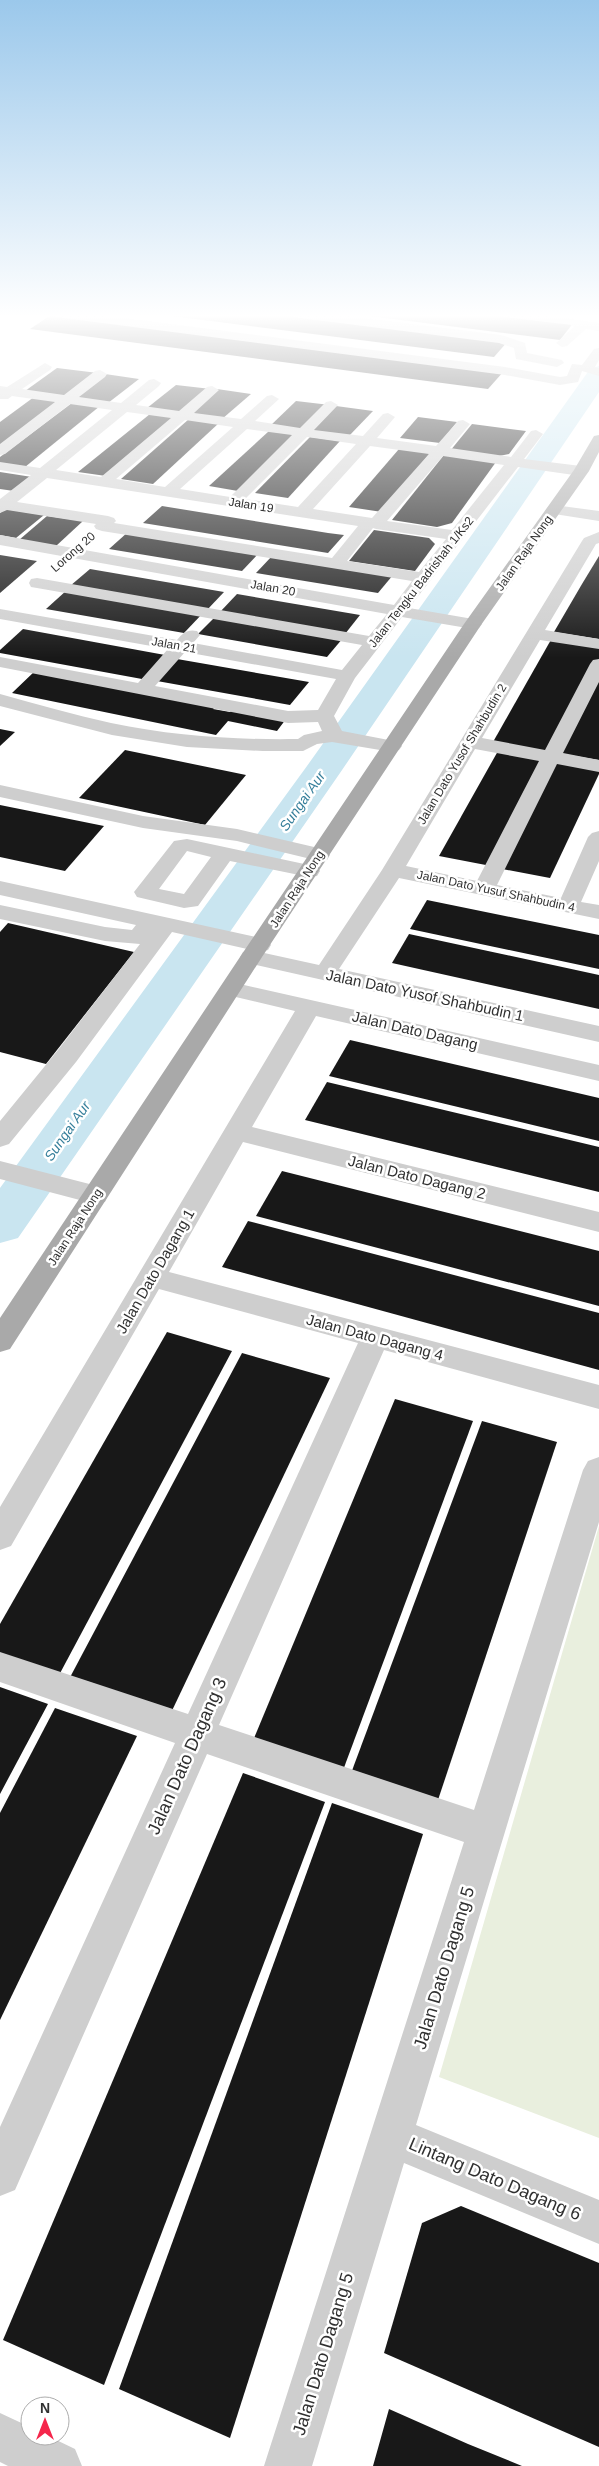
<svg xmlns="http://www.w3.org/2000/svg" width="599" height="2466" viewBox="0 0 599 2466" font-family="Arial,sans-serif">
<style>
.green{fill:#e9efde}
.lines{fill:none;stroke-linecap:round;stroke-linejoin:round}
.river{fill:#c9e5f0;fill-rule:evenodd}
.building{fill:#181818}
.minor{fill:#cecece;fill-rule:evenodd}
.major{fill:#a9a9a9;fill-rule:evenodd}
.labels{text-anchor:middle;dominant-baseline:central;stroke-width:5;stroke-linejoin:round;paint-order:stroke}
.far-street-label{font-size:12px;fill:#313131;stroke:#fff}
.far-water-label{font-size:14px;font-style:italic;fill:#367f9b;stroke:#fff}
.street-label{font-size:15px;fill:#313131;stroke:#fff}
.near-street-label{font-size:18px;fill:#313131;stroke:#fff}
</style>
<rect width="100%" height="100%" fill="#fff"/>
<!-- green -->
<path class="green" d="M 599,1526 L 599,2138 L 439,2077 Z"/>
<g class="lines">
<!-- river -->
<path class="river" d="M 599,366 L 599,392 L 340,773 L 18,1238 L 0,1243 L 0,1188 L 307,766 L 590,369 Z"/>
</g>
<!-- building -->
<g class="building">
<path d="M 54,313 L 504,371 L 488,389 L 30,329 Z"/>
<path d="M 149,313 L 282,313 L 508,341 L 494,357 Z"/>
<path d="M 346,313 L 500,313 L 574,322 L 560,340 Z"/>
<path d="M 57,368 L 98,373 L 66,397 L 25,391 Z"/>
<path d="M 105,374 L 139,379 L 108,403 L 73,398 Z"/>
<path d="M 176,385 L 211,389 L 183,413 L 147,408 Z"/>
<path d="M 217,389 L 251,394 L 222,419 L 188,414 Z"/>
<path d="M 34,397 L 60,401 L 0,445 L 0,422 Z"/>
<path d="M 296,401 L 330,405 L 304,431 L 270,426 Z"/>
<path d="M 72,403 L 100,406 L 25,467 L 0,463 L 0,457 Z"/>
<path d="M 336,406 L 373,411 L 348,437 L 310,432 Z"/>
<path d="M 150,414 L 177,418 L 106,476 L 78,472 Z"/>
<path d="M 418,417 L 457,422 L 440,443 L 400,438 Z"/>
<path d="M 189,419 L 219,423 L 153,484 L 121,479 Z"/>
<path d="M 472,424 L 526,431 L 509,454 L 494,457 L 450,451 Z"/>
<path d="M 269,431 L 297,435 L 238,491 L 209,486 Z"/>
<path d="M 310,437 L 340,441 L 288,498 L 255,493 Z"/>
<path d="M 399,449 L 430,453 L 382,512 L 349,507 Z"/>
<path d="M 444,455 L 496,462 L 452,523 L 437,527 L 392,520 Z"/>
<path d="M 0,472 L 32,477 L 14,491 L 0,489 Z"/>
<path d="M 162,506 L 328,533 L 344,535 L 328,553 L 143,523 Z"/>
<path d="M 5,509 L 44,515 L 16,538 L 0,535 L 0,513 Z"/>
<path d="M 47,516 L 83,521 L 56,546 L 19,540 Z"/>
<path d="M 374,530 L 429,538 L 435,544 L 415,571 L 349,561 Z"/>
<path d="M 128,532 L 259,553 L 242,571 L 109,549 Z"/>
<path d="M 0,555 L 37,561 L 0,593 Z"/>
<path d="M 273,555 L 393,575 L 378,593 L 256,573 Z"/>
<path d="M 599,556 L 599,639 L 554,632 L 582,584 Z"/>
<path d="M 90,569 L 224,592 L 206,611 L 70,586 Z"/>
<path d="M 67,590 L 203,613 L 184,633 L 46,609 Z"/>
<path d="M 237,594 L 360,615 L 345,634 L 220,612 Z"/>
<path d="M 216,616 L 343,638 L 327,657 L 198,634 Z"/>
<path d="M 23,629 L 165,655 L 142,679 L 0,653 L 0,650 Z"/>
<path d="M 552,638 L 599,646 L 599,659 L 551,752 L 493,742 Z"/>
<path d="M 177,659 L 309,682 L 290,705 L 157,681 Z"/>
<path d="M 36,670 L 216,706 L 213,709 L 230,712 L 233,709 L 286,719 L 277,731 L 228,721 L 216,735 L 12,693 Z"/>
<path d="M 599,671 L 599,760 L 557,753 Z"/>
<path d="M 0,729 L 15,732 L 0,746 Z"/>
<path d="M 125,750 L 246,775 L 205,825 L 79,798 Z"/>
<path d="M 498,751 L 545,760 L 491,866 L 439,856 Z"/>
<path d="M 552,761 L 599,769 L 599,774 L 550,878 L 497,868 Z"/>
<path d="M 0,805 L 104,826 L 65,871 L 0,857 Z"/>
<path d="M 427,900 L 599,935 L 599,969 L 410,929 Z"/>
<path d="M 8,923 L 134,952 L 46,1064 L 0,1052 L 0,932 Z"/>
<path d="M 409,934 L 599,975 L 599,1009 L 392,963 Z"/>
<path d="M 350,1040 L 599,1098 L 599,1141 L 329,1076 Z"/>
<path d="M 327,1082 L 599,1147 L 599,1192 L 305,1120 Z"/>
<path d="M 282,1171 L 599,1251 L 599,1306 L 256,1216 Z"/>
<path d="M 248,1221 L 599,1313 L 599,1370 L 222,1267 Z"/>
<path d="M 167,1332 L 232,1351 L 58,1677 L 0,1657 L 0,1624 Z"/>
<path d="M 242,1353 L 330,1378 L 169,1717 L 67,1683 Z"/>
<path d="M 395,1399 L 473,1421 L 342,1773 L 252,1743 Z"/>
<path d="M 482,1421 L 557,1442 L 436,1806 L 350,1776 Z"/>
<path d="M 0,1687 L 48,1704 L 0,1794 Z"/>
<path d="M 55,1708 L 137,1736 L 0,2020 L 0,1813 Z"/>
<path d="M 243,1773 L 325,1802 L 104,2385 L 3,2340 Z"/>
<path d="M 332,1803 L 423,1834 L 230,2438 L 119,2389 Z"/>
<path d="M 461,2206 L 599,2263 L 599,2447 L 384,2353 L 422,2223 Z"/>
<path d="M 389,2409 L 468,2444 L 522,2466 L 373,2466 Z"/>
</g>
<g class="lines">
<!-- minor -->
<g class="minor">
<path d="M 50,313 L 86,313 L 505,367 L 560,377 L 567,376 L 572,364 L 582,365 L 594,349 L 599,348 L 599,360 L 595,367 L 599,368 L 599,376 L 582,371 L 578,382 L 560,385 L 505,375 L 56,317 Z"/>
<path d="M 286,313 L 324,313 L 501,335 L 525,343 L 527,353 L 562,360 L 564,363 L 557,367 L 516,359 L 514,348 L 499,343 L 292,317 Z"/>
<path d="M 497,313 L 534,313 L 599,323 L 599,331 L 586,329 L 567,346 L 562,347 L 556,343 L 574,327 L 572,325 L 503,317 Z"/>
<path d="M 45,363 L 52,367 L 50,370 L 22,389 L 64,395 L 95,371 L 100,370 L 107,374 L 105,377 L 79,397 L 121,403 L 149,380 L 154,379 L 161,383 L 159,386 L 136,405 L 179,411 L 207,387 L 212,386 L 219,390 L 194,413 L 241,419 L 267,396 L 272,395 L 279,399 L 255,421 L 300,428 L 326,402 L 331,401 L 338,405 L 314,430 L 363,436 L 383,414 L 388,413 L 395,417 L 377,438 L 436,446 L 458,421 L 463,420 L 470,424 L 450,448 L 511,457 L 531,431 L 536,430 L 543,434 L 524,459 L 581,466 L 589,471 L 581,476 L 518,467 L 409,608 L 479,620 L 482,624 L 479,628 L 473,629 L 402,617 L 355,678 L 334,716 L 342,731 L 399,742 L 402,746 L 399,750 L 392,752 L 332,742 L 317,744 L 303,751 L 263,751 L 187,747 L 112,735 L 0,706 L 0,694 C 37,704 74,715 111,723 C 173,736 235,740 298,739 L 304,735 L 322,731 L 318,722 L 288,723 L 0,667 L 0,657 L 138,683 L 168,649 L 0,619 L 0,609 L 177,640 C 183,633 187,629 197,631 L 200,635 L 193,643 L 342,670 L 362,645 L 37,588 L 31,587 L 29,583 L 31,579 L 37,578 L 369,636 L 387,614 L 0,545 L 0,535 L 394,605 L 412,581 L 102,531 L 96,529 L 94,526 L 96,524 L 7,510 L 0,513 L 0,499 L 31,475 L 0,470 L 0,462 L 40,468 L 112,410 L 70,404 L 5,454 L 0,455 L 0,444 L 55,402 L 12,396 L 8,399 L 0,399 L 0,386 L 7,387 ZM 127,412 L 171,418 L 101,477 L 56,470 ZM 185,420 L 233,427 L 165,487 L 116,479 ZM 247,429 L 292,435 L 230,497 L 180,489 ZM 307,437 L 356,444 L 298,507 L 245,499 ZM 370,446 L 429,454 L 372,518 L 313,509 ZM 443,456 L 504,465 L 452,530 L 387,521 ZM 47,478 L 358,526 L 332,558 L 114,523 L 116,521 L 114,518 L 108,516 L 17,502 ZM 373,528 L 376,529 L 446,539 L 419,572 L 347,561 ZM 185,652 L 336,679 L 318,710 L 288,711 L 155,686 Z"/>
<path d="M 554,505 L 599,511 L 599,521 L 548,513 L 546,510 L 548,507 Z"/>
<path d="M 599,532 L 599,543 L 596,544 L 545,630 L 599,639 L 599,649 L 540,640 L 482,738 L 545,750 L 590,664 L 593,660 L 599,659 L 599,682 L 563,753 L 599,760 L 599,772 L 557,764 L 497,885 L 561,898 L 588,837 L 592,833 L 599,831 L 599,861 L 581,902 L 599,905 L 599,919 L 399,878 L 339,969 L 599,1026 L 599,1042 L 243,962 L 240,957 L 243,952 L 251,950 L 319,965 L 382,870 L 582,541 L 584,538 ZM 475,749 L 539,761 L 477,881 L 406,866 Z"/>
<path d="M 0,785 L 143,816 L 237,829 L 327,850 L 330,855 L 327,860 L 319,861 L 237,841 L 143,828 L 0,797 Z"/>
<path d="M 187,839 L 309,865 L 317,866 L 320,871 L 317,876 L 309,877 L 230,861 L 198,906 L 184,908 L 137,897 L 134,892 L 174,841 ZM 187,851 L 211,857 L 184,894 L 159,889 Z"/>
<path d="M 0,881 L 260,938 L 268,940 L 271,945 L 268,950 L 260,952 L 172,932 L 76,1062 L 9,1144 L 0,1147 L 0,1121 L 58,1050 L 140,944 L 105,941 L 0,919 L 0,905 L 105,927 L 132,930 L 136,925 L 0,895 Z"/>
<path d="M 231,982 L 599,1065 L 599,1081 L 316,1016 L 252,1127 L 599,1212 L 599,1232 L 243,1142 L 169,1272 L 599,1385 L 599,1409 L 384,1350 L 219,1725 L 474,1810 L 583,1470 L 588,1461 L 599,1457 L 599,1522 L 416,2125 L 599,2200 L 599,2244 L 404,2163 L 312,2466 L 264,2466 L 464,1842 L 207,1754 L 15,2190 L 0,2196 L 0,2127 L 175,1743 L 0,1682 L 0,1652 L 188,1714 L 358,1343 L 159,1289 L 11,1546 L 0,1550 L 0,1507 L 295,1011 L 223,994 L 219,989 L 223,984 Z"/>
<path d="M 0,1161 L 105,1188 L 108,1195 L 105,1202 L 95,1204 L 0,1179 Z"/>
<path d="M 0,2413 L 30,2427 L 30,2436 L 48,2436 L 75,2449 L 82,2466 L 8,2466 L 0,2462 Z"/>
</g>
<!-- major -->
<path class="major" d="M 599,435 L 599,452 L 589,471 L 481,625 L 262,957 L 10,1349 L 0,1352 L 0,1318 L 240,957 L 464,624 L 574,470 L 594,436 Z"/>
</g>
<!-- sky -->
<linearGradient id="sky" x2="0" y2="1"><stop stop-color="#9bc8eb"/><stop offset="0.48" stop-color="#fff"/><stop offset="1" stop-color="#fff" stop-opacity="0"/></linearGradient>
<rect width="599" height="658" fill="url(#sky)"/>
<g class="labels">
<!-- far-street labels -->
<g class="far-street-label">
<text transform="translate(251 505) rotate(9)">Jalan 19</text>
<text transform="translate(73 552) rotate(-41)">Lorong 20</text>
<text transform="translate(524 553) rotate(-55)">Jalan Raja Nong</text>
<text transform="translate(421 582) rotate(-52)">Jalan Tengku Badrishah 1/Ks2</text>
<text transform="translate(273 588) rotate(10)">Jalan 20</text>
<text transform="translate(174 645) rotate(10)">Jalan 21</text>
<text transform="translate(462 754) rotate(-59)">Jalan Dato Yusof Shahbudin 2</text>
<text transform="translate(297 889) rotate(-57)">Jalan Raja Nong</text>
<text transform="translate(496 891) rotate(12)">Jalan Dato Yusuf Shahbudin 4</text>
<text transform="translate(75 1227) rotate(-57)">Jalan Raja Nong</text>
</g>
<!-- far-water labels -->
<g class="far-water-label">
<text transform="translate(302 801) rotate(-55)">Sungai Aur</text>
<text transform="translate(67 1131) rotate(-55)">Sungai Aur</text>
</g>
<!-- street labels -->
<g class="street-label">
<text transform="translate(425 995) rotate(12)">Jalan Dato Yusof Shahbudin 1</text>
<text transform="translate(415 1030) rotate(13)">Jalan Dato Dagang</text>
<text transform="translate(417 1177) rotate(14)">Jalan Dato Dagang 2</text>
<text transform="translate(155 1271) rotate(-60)">Jalan Dato Dagang 1</text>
<text transform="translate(375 1337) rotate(15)">Jalan Dato Dagang 4</text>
</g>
<!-- near-street labels -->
<g class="near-street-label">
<text transform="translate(187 1756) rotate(-66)">Jalan Dato Dagang 3</text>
<text transform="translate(444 1968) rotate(-73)">Jalan Dato Dagang 5</text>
<text transform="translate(495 2179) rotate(23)">Lintang Dato Dagang 6</text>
<text transform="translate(323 2354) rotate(-73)">Jalan Dato Dagang 5</text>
</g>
</g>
<!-- north arrow -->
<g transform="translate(45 2421)"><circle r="24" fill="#ffffff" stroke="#adadad"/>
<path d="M0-4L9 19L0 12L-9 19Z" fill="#f5264b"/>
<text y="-8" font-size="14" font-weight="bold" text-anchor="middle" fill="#313131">N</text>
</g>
</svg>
